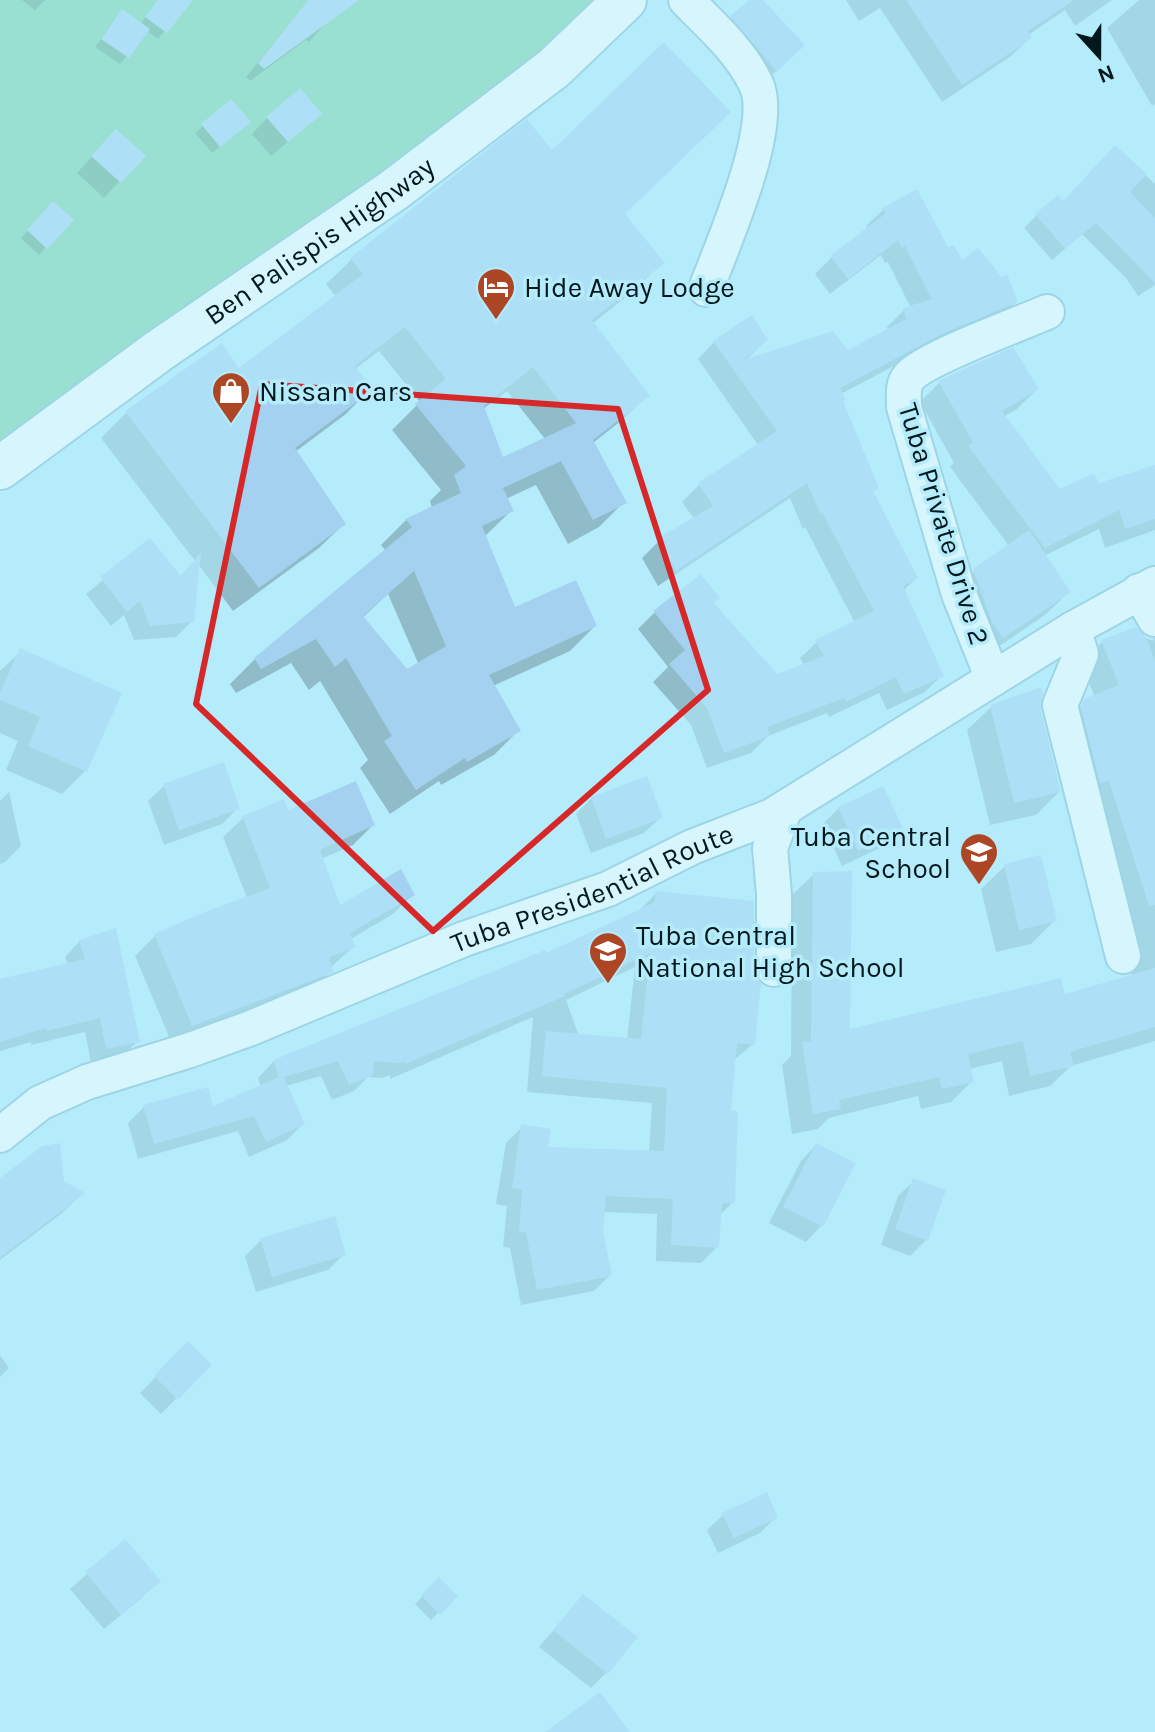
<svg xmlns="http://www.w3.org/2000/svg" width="1155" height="1732" viewBox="0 0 1155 1732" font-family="Karla,sans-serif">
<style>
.green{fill:#79d19f}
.shadow{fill:#0003;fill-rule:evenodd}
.building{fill:#a4d1ef;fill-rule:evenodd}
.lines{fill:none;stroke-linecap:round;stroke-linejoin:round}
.minor-casing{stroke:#84b9c9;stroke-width:38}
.major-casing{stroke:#84b9c9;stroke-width:46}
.minor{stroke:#fff;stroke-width:34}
.major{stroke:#fff;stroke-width:42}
.marked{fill:none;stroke:#d62828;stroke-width:6;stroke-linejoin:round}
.labels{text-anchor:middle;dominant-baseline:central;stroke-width:7;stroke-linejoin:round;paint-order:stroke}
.street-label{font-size:28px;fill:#03181d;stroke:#b5ecfc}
.poi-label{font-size:28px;fill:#03181d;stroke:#b5ecfc;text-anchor:start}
</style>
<rect width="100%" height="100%" fill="#b5ecfc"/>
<!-- green -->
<path class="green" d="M 0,0 L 599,0 L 566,39 L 369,188 L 0,449 Z"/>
<!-- shadow -->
<g class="shadow">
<path d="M 22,0 L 45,0 L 35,10 Z"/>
<path d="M 159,0 L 190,0 L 158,39 L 147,31 L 120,64 L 95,47 L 115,19 L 140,24 Z"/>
<path d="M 308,0 L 346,0 L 309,42 L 306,40 L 250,81 L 246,77 Z"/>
<path d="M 752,0 L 760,0 L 787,61 L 760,86 L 716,33 Z"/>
<path d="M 846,0 L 1112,0 L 1075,26 L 1065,10 L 1028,35 L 1030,38 L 1011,56 L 942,102 L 880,8 L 859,21 Z"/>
<path d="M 1139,0 L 1155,0 L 1155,104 L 1152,106 L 1107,28 Z"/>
<path d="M 231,102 L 241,129 L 212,153 L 195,133 Z"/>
<path d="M 267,118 L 303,129 L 271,156 L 252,134 Z"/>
<path d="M 506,138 L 551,153 L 623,214 L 662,263 L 637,288 L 592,324 L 647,396 L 622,420 L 593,443 L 624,502 L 599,527 L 568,544 L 536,485 L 506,499 L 511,511 L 484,537 L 514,609 L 595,626 L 570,651 L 493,686 L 519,730 L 494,755 L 441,785 L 439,781 L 390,814 L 360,768 L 368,760 L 320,681 L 309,690 L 291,663 L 236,693 L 230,684 L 255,659 L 386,551 L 381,545 L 406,520 L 432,508 L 430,501 L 441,490 L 392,430 L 420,402 L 379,351 L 355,369 L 370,389 L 346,414 L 295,452 L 344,524 L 319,548 L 233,611 L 198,564 L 192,621 L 176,637 L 134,640 L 124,615 L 111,626 L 86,594 L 150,541 L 179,578 L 195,561 L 101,438 L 126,413 L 222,345 L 239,370 L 336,297 L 326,284 L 351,260 ZM 507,391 L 545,439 L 502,459 L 483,409 ZM 388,594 L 418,663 L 406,672 L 362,618 Z"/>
<path d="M 100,147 L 143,156 L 104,198 L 77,173 Z"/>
<path d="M 1115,147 L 1155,184 L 1155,285 L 1138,296 L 1126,278 L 1082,234 L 1052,260 L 1024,228 L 1036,216 L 1063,204 Z"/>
<path d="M 53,204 L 71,220 L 39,255 L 21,238 Z"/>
<path d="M 883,210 L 947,250 L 1016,302 L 999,318 L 926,349 L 841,394 L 841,402 L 871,492 L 916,578 L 903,591 L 942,675 L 925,692 L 887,710 L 879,693 L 829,717 L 827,713 L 768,736 L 751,753 L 707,768 L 691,725 L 653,682 L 668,667 L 638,629 L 655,612 L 711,604 L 776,677 L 804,666 L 800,658 L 817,642 L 855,623 L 805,527 L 803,529 L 790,498 L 658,586 L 642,558 L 659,541 L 695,520 L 682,502 L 699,485 L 758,445 L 698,359 L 714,342 L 766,340 L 744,362 L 848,353 L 888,331 L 887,327 L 904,310 L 911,308 L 888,262 L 885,263 L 881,255 L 830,294 L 815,274 L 832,257 L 868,230 L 866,226 Z"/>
<path d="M 940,382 L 1037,389 L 1017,409 L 1003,417 L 1060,492 L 1098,486 L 1155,467 L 1155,530 L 1105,548 L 1099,529 L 1044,556 L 1069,592 L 1045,615 L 979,660 L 950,594 L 974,571 L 1009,546 L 950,467 L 954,463 L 920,402 Z"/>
<path d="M 1155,608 L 1155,1041 L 1071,1066 L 1050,1086 L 1009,1096 L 1002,1061 L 969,1069 L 972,1081 L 951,1102 L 921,1109 L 918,1096 L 829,1118 L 818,1129 L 792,1134 L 782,1065 L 791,1056 L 792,895 L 814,874 L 848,1031 L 1064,997 L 1132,977 L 1131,974 L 1140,965 L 1064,722 L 1094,695 L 1081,663 L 1102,642 L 1145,638 L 1154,641 L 1151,618 Z"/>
<path d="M 21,651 L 85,771 L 62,794 L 6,770 L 18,741 L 0,733 L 0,671 Z"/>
<path d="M 991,707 L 1039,710 L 1059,792 L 1036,815 L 990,825 L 967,730 Z"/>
<path d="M 164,786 L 238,808 L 222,824 L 164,845 L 148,801 Z"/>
<path d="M 882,789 L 901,829 L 886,845 L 842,866 L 823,824 L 839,808 Z"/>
<path d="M 9,792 L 21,846 L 5,862 L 0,864 L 0,801 Z"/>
<path d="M 592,798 L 660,818 L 644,833 L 591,853 L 576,814 Z"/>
<path d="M 287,813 L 373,825 L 353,845 L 321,859 L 339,908 L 413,894 L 393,914 L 351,939 L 353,947 L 330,968 L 331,971 L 312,991 L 172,1044 L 135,956 L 155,936 L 247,898 L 223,837 L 243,818 Z"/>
<path d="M 1005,866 L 1055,920 L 1031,944 L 996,952 L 981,889 Z"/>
<path d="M 656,893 L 753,1044 L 734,1060 L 729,1111 L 733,1202 L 719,1216 L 717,1247 L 701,1263 L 656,1261 L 657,1214 L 603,1212 L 601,1231 L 610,1275 L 594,1291 L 521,1305 L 510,1248 L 503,1247 L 507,1206 L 496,1204 L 506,1143 L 522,1127 L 546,1149 L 649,1153 L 652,1103 L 527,1092 L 533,1017 L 390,1079 L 390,1075 L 382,1078 L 368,1077 L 354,1091 L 332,1100 L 321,1076 L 286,1086 L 303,1124 L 287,1140 L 249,1157 L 238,1131 L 138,1159 L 128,1123 L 144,1107 L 212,1109 L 261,1087 L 258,1078 L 274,1061 L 545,955 L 640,910 ZM 635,967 L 627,1040 L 579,1036 L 566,1000 Z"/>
<path d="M 80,941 L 138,1041 L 122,1056 L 91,1063 L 85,1032 L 31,1045 L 31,1042 L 0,1051 L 0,981 L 68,965 L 65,957 Z"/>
<path d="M 816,1145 L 821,1226 L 806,1242 L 769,1223 L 801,1161 Z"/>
<path d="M 0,1180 L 62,1183 L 82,1194 L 62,1213 L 0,1260 Z"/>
<path d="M 914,1181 L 926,1240 L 910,1256 L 881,1245 L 898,1196 Z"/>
<path d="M 261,1240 L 344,1254 L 328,1270 L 256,1292 L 245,1256 Z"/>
<path d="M 188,1344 L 209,1365 L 161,1414 L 140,1393 Z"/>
<path d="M 0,1355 L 9,1368 L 0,1377 Z"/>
<path d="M 723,1515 L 776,1517 L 760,1533 L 718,1553 L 707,1530 Z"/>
<path d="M 124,1542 L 143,1597 L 104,1629 L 70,1589 Z"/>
<path d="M 439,1580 L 455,1596 L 431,1620 L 415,1604 Z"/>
<path d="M 583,1596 L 607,1672 L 591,1688 L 539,1647 Z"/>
</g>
<!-- building -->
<g class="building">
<path d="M 158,0 L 193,0 L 167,33 L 145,17 Z"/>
<path d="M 308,0 L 359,0 L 264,69 L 258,63 Z"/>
<path d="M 749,0 L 763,0 L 805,45 L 777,72 L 730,16 Z"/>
<path d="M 906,0 L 1074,0 L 1028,31 L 1032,38 L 962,85 Z"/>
<path d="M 122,9 L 150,29 L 129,58 L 101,39 Z"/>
<path d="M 664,42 L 731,112 L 625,214 L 665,263 L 592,320 L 650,396 L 593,440 L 627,503 L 593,520 L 561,461 L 503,488 L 514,511 L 482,526 L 515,607 L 576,580 L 597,626 L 489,675 L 521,731 L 467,762 L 465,758 L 416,790 L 384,741 L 392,736 L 346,658 L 335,667 L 316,639 L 261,669 L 254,658 L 412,527 L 405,519 L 461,493 L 454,475 L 466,466 L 415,404 L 446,379 L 405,327 L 355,366 L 373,390 L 295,448 L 346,524 L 259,588 L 125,411 L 222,343 L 239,368 L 363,274 L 350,258 L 504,136 L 527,119 L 552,150 ZM 533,367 L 576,423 L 503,457 L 484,406 ZM 414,571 L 446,646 L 407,669 L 363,616 Z"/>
<path d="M 300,88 L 322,114 L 288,142 L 266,117 Z"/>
<path d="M 231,99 L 251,122 L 220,147 L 201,124 Z"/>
<path d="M 116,129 L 146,156 L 121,183 L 91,156 Z"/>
<path d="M 1115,145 L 1147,174 L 1130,192 L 1155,218 L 1155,283 L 1096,223 L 1065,249 L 1035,214 L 1058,195 L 1063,201 Z"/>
<path d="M 917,189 L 948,247 L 954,245 L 962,260 L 978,248 L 1002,277 L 1007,274 L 1018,302 L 944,333 L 840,388 L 846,400 L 843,401 L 879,488 L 873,491 L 918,578 L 903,586 L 944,676 L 904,694 L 896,677 L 846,702 L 844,698 L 767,727 L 770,736 L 724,753 L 707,708 L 669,664 L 685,650 L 653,611 L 701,574 L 720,598 L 714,603 L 777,674 L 824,656 L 815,640 L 874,611 L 822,512 L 820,513 L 807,483 L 676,571 L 657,539 L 713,506 L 698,483 L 777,431 L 713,341 L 752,315 L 768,340 L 743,360 L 833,331 L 848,350 L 906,319 L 903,308 L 932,299 L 905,246 L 902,248 L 898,240 L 848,279 L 830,256 L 885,214 L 882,208 Z"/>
<path d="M 53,201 L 74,220 L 47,249 L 27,230 Z"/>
<path d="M 1013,347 L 1039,389 L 1002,411 L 1060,489 L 1094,473 L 1099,483 L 1155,465 L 1155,519 L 1125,529 L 1119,510 L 1045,548 L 968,446 L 973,442 L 938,381 Z"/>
<path d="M 1029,530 L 1071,592 L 1003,638 L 992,622 L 973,569 Z"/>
<path d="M 150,538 L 181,576 L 201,552 L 194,622 L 150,626 L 140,601 L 127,612 L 100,577 Z"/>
<path d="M 1136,627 L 1146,637 L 1155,661 L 1155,905 L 1149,906 L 1109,781 L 1100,783 L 1081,707 L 1084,699 L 1119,685 L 1101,640 Z"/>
<path d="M 20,648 L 122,693 L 87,772 L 28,746 L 40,717 L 0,700 L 0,693 Z"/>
<path d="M 1041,687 L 1043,694 L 1041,710 L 1061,792 L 1014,803 L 990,705 Z"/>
<path d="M 224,762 L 240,809 L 179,830 L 163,784 Z"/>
<path d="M 647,776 L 663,818 L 606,839 L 591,797 Z"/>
<path d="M 356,781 L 375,825 L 320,850 L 340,905 L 401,869 L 415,895 L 350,933 L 356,947 L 329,957 L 334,972 L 192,1026 L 154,934 L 202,913 L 270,888 L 242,816 L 284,799 L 288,810 Z"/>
<path d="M 883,786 L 904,830 L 858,851 L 838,807 Z"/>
<path d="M 1041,855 L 1057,921 L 1019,930 L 1004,864 Z"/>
<path d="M 852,871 L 850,1029 L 1061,978 L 1065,994 L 1155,968 L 1155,1027 L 1070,1052 L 1074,1066 L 1030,1076 L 1023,1041 L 968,1054 L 974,1082 L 942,1089 L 939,1077 L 839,1100 L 841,1109 L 813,1114 L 802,1042 L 811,1041 L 813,872 Z"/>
<path d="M 656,891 L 754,901 L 754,969 L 761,983 L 755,1045 L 737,1043 L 731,1110 L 738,1112 L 735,1203 L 722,1203 L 719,1248 L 671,1245 L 673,1199 L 606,1196 L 603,1231 L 612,1276 L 537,1290 L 526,1232 L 519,1232 L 522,1190 L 512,1188 L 521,1124 L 551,1129 L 548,1147 L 664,1151 L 667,1088 L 542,1076 L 546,1031 L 641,1039 L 650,953 L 564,994 L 565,996 L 405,1064 L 405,1061 L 400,1063 L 374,1061 L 373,1075 L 349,1085 L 338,1061 L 284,1077 L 305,1124 L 266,1142 L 254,1116 L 154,1144 L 143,1105 L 208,1087 L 213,1106 L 279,1077 L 273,1060 L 545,950 L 546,953 L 655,902 Z"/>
<path d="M 116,928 L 140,1042 L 106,1049 L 100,1018 L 46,1031 L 46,1028 L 0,1042 L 0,979 L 85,959 L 79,940 Z"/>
<path d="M 60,1143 L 64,1181 L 85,1193 L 0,1258 L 0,1178 L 42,1146 Z"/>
<path d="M 816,1143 L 856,1163 L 823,1227 L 783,1207 Z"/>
<path d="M 913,1178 L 946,1190 L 928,1241 L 895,1229 Z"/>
<path d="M 335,1216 L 346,1255 L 272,1277 L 260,1238 Z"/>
<path d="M 188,1341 L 212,1365 L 178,1400 L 154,1376 Z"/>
<path d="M 767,1492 L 778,1518 L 734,1538 L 722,1513 Z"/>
<path d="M 125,1539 L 161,1581 L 121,1615 L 85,1572 Z"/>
<path d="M 439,1577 L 458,1596 L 440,1615 L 421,1595 Z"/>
<path d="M 583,1594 L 638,1637 L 608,1674 L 553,1630 Z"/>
<path d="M 600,1692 L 630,1732 L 545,1732 Z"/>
</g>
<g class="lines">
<!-- minor casing -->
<g class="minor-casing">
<g id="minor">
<path d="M 686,0 C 711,25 741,52 756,84 C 776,126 722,245 706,289"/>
<path d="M 1139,591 L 1155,619"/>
<path d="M 1073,629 L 1081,654 L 1060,705 L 1123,956"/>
<path d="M 993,679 L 959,594 L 904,407 C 904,396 902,385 909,377 C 925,358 1020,324 1047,312"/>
<path d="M 774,969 L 774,894 L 770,848 L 785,808"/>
<path id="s1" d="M 0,1135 L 40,1103 L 87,1082 L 190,1050 L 251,1028 L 464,939 L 608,889 L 692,847 L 772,816 L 1073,629 L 1155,584"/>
</g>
</g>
<!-- major casing -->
<g class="major-casing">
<g id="major">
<path id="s2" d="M 0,468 L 160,350 L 394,190 L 554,68 L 625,0"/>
</g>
</g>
<!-- minor -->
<use href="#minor" class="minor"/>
<!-- major -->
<use href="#major" class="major"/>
</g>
<!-- marked area -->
<path d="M0 0H1155V1732H0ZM 262,384 L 618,409 L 708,690 L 433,931 L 196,704 Z" fill="#b5ecfc" fill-opacity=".55" fill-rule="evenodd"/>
<path class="marked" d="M 262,384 L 618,409 L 708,690 L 433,931 L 196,704 Z"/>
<!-- icons -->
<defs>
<g id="hotel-pin" transform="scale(2)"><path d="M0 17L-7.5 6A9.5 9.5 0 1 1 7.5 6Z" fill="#ad4624" stroke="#b5ecfc"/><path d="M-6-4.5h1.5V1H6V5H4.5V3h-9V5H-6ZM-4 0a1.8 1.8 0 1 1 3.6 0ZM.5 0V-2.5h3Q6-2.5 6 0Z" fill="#fff"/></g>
<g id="shop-pin" transform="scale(2)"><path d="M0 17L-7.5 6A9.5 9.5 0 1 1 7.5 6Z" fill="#ad4624" stroke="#b5ecfc"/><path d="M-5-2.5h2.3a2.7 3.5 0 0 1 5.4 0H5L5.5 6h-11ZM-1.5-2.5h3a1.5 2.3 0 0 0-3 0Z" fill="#fff"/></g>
<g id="school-pin" transform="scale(2)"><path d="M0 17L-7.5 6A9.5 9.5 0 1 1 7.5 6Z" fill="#ad4624" stroke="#b5ecfc"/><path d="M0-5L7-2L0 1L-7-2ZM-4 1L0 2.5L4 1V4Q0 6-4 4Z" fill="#fff"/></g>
</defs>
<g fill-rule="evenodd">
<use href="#hotel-pin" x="496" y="287"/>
<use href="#shop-pin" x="231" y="391"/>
<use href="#school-pin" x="979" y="852"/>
<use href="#school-pin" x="608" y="951"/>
</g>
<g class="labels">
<!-- street labels -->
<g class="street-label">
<text stroke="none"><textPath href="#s2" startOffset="392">Ben Palispis Highway</textPath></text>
<text transform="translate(944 524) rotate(73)">Tuba Private Drive 2</text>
<text stroke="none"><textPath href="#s1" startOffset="644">Tuba Presidential Route</textPath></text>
</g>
<!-- poi labels -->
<g class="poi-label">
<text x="524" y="287">Hide Away Lodge</text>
<text x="259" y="391">Nissan Cars</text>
<text x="951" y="836" text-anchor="end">Tuba Central<tspan x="951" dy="32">School</tspan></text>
<text x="636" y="935">Tuba Central<tspan x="636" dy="32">National High School</tspan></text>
</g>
</g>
<!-- north arrow -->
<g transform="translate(1099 56) rotate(159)" stroke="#b5ecfc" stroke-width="6" paint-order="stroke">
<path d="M0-6L14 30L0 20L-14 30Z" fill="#03181d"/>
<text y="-12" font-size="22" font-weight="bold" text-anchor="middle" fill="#03181d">N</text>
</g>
</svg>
